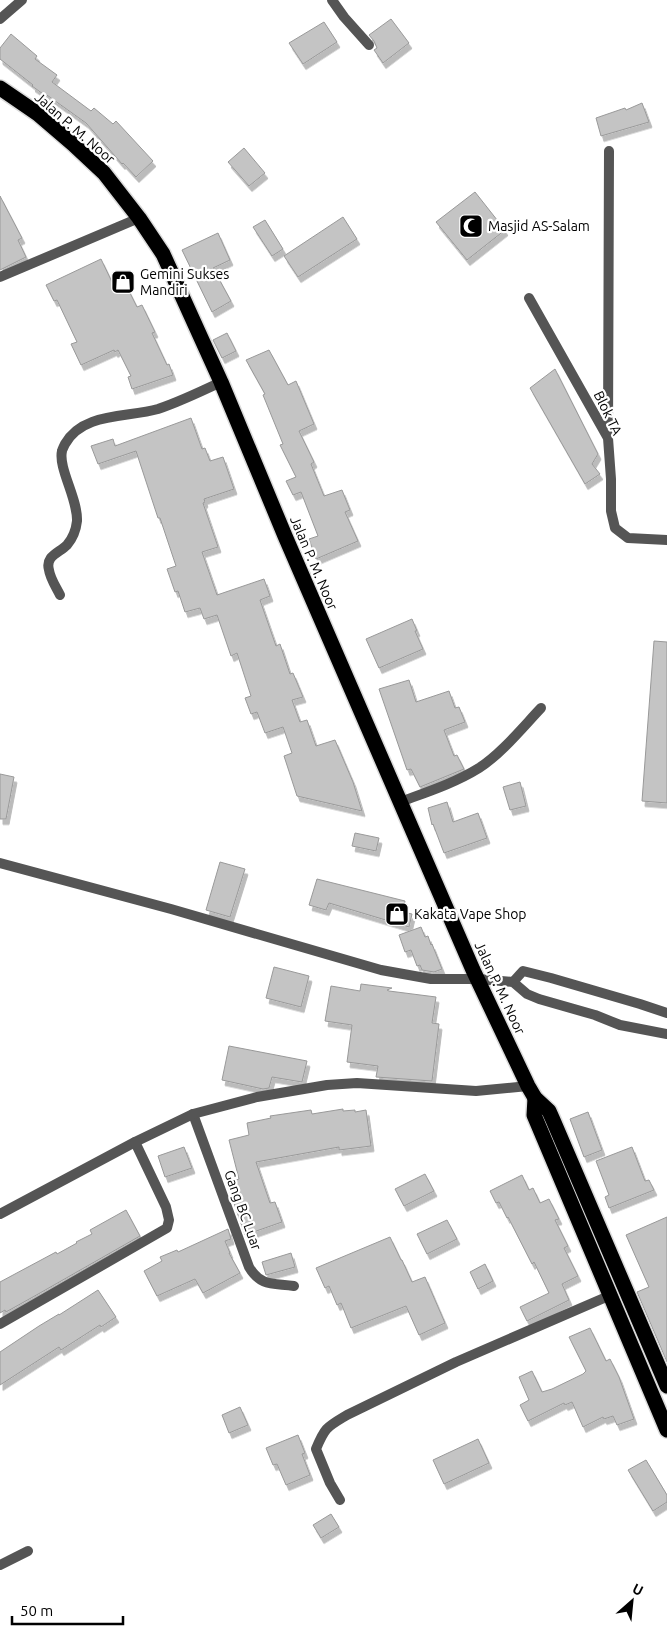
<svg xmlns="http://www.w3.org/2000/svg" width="667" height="1636" viewBox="0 0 667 1636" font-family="Ubuntu,sans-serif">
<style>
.building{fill:#c4c4c4;stroke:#999;filter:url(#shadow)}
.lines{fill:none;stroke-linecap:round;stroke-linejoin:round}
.highway-casing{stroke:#dbdbdb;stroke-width:18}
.street{stroke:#555;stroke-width:10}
.highway{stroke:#000;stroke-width:15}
.labels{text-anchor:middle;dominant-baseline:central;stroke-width:4.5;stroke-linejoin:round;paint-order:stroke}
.street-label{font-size:14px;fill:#000;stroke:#fff}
.poi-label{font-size:14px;fill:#000;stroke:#fff;text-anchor:start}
</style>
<defs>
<filter id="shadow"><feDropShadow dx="3" dy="5.5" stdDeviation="0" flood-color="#0004"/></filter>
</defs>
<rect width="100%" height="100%" fill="#fff"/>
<!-- building -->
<g class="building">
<path d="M 391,19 L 409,43 L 383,63 L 374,50 L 377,48 L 374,41 L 369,35 Z"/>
<path d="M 324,22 L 337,42 L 303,64 L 289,43 Z"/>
<path d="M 11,34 L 37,56 L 35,59 L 57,75 L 52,82 L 91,111 L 94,108 L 113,124 L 116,121 L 153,161 L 136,177 L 123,163 L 122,164 L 86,123 L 44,93 L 43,94 L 32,86 L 33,85 L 0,59 L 0,48 Z"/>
<path d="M 642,103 L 649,122 L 601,136 L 596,118 L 625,108 L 626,110 Z"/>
<path d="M 244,148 L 265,173 L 249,186 L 228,162 Z"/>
<path d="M 475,192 L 505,230 L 467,260 L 436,222 Z"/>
<path d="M 0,196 L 22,238 L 18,240 L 26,257 L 0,270 Z"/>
<path d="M 343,217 L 357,239 L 298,277 L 284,256 Z"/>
<path d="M 265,220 L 283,249 L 272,256 L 253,227 Z"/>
<path d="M 218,233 L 230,260 L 213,268 L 231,301 L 212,312 L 182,250 Z"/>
<path d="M 101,259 L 112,282 L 122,277 L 137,307 L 142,305 L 155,332 L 152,333 L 167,365 L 169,364 L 173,375 L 132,389 L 128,377 L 131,376 L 118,350 L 115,352 L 114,350 L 81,365 L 71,344 L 77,342 L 57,300 L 54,301 L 46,285 Z"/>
<path d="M 227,333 L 236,351 L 222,358 L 213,340 Z"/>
<path d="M 269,350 L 288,385 L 296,381 L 314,424 L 299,431 L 314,462 L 311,464 L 324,496 L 342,490 L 350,510 L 345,512 L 358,541 L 316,559 L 309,539 L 318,536 L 301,492 L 293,495 L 286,481 L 296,477 L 280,445 L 283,444 L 263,395 L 265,394 L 246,360 Z"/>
<path d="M 555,369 L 598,454 L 592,464 L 600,474 L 585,484 L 530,388 Z"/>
<path d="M 191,418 L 202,449 L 205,448 L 210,461 L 223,457 L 234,489 L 204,499 L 205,502 L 203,503 L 218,547 L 202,552 L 217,595 L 264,579 L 270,596 L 260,600 L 276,646 L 280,644 L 290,674 L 293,673 L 303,697 L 292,700 L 300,722 L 307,720 L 316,746 L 335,740 L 353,782 L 362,811 L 297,796 L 284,756 L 292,753 L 283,727 L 265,733 L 257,712 L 251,714 L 245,698 L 251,696 L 237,653 L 231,656 L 217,615 L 204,619 L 200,608 L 185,612 L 178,591 L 175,592 L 167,569 L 176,566 L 160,518 L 158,518 L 136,451 L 98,464 L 91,446 L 113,439 L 115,446 Z"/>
<path d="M 412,619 L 417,631 L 415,631 L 423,649 L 379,668 L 366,639 Z"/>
<path d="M 654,641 L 667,642 L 667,803 L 642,801 Z"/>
<path d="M 409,680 L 416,702 L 449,691 L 455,708 L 459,707 L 465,722 L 444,730 L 454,756 L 457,755 L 464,769 L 420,787 L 411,769 L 407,770 L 379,689 Z"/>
<path d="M 0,774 L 14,777 L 6,819 L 0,819 Z"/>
<path d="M 520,782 L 526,806 L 510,810 L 503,787 Z"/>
<path d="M 447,802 L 453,822 L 478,813 L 487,838 L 444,853 L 433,824 L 432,825 L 428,808 Z"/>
<path d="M 355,833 L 379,838 L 376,851 L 352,846 Z"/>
<path d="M 220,862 L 245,869 L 230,917 L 206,910 Z"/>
<path d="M 317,879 L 405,901 L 403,912 L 412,914 L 409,927 L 329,903 L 326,910 L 309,905 Z"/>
<path d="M 421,927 L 425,937 L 428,936 L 431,945 L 432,944 L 442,969 L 434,972 L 422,970 L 420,965 L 417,966 L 411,950 L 405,952 L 399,935 Z"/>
<path d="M 274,967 L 309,976 L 301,1007 L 266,998 Z"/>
<path d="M 361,984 L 392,988 L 387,990 L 389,991 L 436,997 L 432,1023 L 439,1024 L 432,1081 L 376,1077 L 378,1066 L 347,1062 L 352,1025 L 325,1021 L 331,986 L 360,991 Z"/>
<path d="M 229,1046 L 307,1061 L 302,1082 L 272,1077 L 269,1088 L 263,1089 L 222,1080 Z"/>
<path d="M 343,1109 L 343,1111 L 355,1110 L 355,1112 L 366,1110 L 371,1146 L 339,1150 L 339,1147 L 256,1162 L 270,1203 L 275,1202 L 282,1222 L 245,1235 L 227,1183 L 239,1179 L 229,1140 L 249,1135 L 247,1123 L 271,1118 L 270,1116 L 311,1110 L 312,1114 Z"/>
<path d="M 588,1112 L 602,1150 L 584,1157 L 570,1119 Z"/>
<path d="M 184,1147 L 192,1168 L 165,1177 L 158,1156 Z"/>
<path d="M 632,1147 L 645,1181 L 649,1180 L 654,1190 L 609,1208 L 605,1197 L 609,1195 L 596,1161 Z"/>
<path d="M 425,1174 L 434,1191 L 404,1206 L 395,1189 Z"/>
<path d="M 522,1175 L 529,1190 L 533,1188 L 540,1203 L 549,1199 L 559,1219 L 555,1220 L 568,1246 L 564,1248 L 578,1276 L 562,1284 L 569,1300 L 527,1321 L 520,1307 L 549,1293 L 534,1262 L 532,1264 L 508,1217 L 507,1218 L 499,1202 L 496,1203 L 490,1191 Z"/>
<path d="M 126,1210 L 140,1236 L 40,1293 L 6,1312 L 5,1310 L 0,1313 L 0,1282 L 56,1252 L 57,1254 L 77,1243 L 76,1242 L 92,1234 L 90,1230 Z"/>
<path d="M 667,1217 L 667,1362 L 637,1292 L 649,1287 L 626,1235 Z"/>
<path d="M 447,1220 L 457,1239 L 427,1254 L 417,1234 Z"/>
<path d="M 228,1229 L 231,1239 L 225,1241 L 230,1253 L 229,1253 L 240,1273 L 203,1293 L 195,1279 L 157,1296 L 144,1271 L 162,1261 L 160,1257 L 177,1250 L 178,1252 Z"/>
<path d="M 390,1237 L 401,1260 L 402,1260 L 412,1282 L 425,1277 L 445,1323 L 419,1335 L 406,1306 L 351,1328 L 341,1303 L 337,1305 L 329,1286 L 325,1288 L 316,1268 Z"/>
<path d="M 291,1253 L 295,1267 L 266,1275 L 262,1262 Z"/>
<path d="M 485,1264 L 493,1281 L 478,1289 L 470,1272 Z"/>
<path d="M 98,1290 L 116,1317 L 101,1327 L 100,1325 L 61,1350 L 59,1347 L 0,1385 L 0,1352 L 39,1326 L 59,1314 L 59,1315 Z"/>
<path d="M 590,1328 L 606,1361 L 610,1359 L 619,1377 L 634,1419 L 617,1425 L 613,1416 L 604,1419 L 603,1417 L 583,1427 L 572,1402 L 565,1405 L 564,1403 L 528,1421 L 520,1405 L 529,1400 L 519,1377 L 532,1371 L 542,1392 L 552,1389 L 583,1374 L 586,1371 L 569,1337 Z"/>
<path d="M 240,1407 L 248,1425 L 229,1433 L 222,1415 Z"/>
<path d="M 298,1435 L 305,1453 L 302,1454 L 310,1475 L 286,1485 L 277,1464 L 273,1465 L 266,1448 Z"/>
<path d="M 478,1439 L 489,1463 L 444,1484 L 433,1460 Z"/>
<path d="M 646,1460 L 667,1495 L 667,1502 L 653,1511 L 628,1470 Z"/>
<path d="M 331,1514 L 339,1527 L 321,1538 L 313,1525 Z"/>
</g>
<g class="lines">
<!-- highway casing -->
<g class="highway-casing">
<g id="highway">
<path d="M 0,88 L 38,114 L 73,144 L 104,173 L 139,218 L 163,254 L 221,382 L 285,536 L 473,970 L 528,1086 L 535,1098 L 549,1111 L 553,1120 L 667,1386"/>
<path d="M 535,1098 L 534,1115 L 667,1430"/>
</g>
</g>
<!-- street -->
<g class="street">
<path d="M 332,0 L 344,17 L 369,45"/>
<path d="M 0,19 L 22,0"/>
<path d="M 0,277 L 139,218"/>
<path d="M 529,298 L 608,438 L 611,479 L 611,511 L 615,528 L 628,538 L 667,540"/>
<path d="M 608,437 L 609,151"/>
<path d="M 60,595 C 56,587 50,578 49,570 C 45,556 59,553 67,545 C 73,538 76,530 77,521 C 78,499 58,468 62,451 C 62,450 65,444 65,444 C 83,412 127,418 158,409 C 179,402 200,392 221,382"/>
<path d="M 400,802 C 427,792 455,783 479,768 C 501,754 523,727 541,708"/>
<path d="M 0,863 L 171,909 L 381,970 L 431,979 L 478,979 L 513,982 L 527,994 L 539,999 L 595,1015 L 620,1025 L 667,1034"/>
<path d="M 513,982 L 523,971 L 551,978 L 640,1004 L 667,1013"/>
<path d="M 193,1114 L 249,1267 C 261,1287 273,1283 294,1286"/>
<path d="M 0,1214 L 135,1142 L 193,1114 L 257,1097 L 327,1085 L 357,1083 L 476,1091 L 528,1086"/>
<path d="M 0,1324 L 167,1228 L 169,1220 L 166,1207 L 135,1142"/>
<path d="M 340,1500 L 330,1483 L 316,1449 C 325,1427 327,1427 347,1415 L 456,1362 L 611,1295"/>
<path d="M 0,1565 L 28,1551"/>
</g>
<!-- highway -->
<use href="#highway" class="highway"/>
</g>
<!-- icons -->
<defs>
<g id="mosque-square" transform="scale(1.25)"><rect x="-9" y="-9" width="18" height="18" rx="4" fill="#000" stroke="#fff"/><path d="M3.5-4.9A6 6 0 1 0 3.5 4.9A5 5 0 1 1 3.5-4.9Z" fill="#fff"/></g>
<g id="shop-square" transform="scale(1.25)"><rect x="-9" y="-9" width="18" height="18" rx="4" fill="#000" stroke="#fff"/><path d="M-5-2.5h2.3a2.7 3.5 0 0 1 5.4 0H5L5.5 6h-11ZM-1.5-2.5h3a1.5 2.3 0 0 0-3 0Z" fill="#fff"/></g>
</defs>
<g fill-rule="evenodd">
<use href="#mosque-square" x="471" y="226"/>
<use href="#shop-square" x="123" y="282"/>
<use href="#shop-square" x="397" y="914"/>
</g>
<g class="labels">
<!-- street labels -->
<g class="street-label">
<text transform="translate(75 128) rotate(41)">Jalan P. M. Noor</text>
<text transform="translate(608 413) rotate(64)">Blok TA</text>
<text transform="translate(314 563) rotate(67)">Jalan P. M. Noor</text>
<text transform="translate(500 988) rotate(65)">Jalan P. M. Noor</text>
<text transform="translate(243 1210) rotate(70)">Gang BC Luar</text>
</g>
<!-- poi labels -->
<g class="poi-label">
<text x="488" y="226">Masjid AS-Salam</text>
<text x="140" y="274">Gemini Sukses<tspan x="140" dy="16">Mandiri</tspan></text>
<text x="414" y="914">Kakata Vape Shop</text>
</g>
</g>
<!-- north arrow -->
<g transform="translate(632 1601) rotate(27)" stroke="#ffffff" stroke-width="4" paint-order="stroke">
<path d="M0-4L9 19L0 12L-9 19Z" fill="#000000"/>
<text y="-8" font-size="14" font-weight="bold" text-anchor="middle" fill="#000000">U</text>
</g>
<!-- scale -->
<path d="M12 1616v8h111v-8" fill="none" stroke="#000000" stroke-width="2.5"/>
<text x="20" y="1616" font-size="15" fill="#000000" stroke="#ffffff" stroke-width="4" paint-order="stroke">50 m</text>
</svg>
